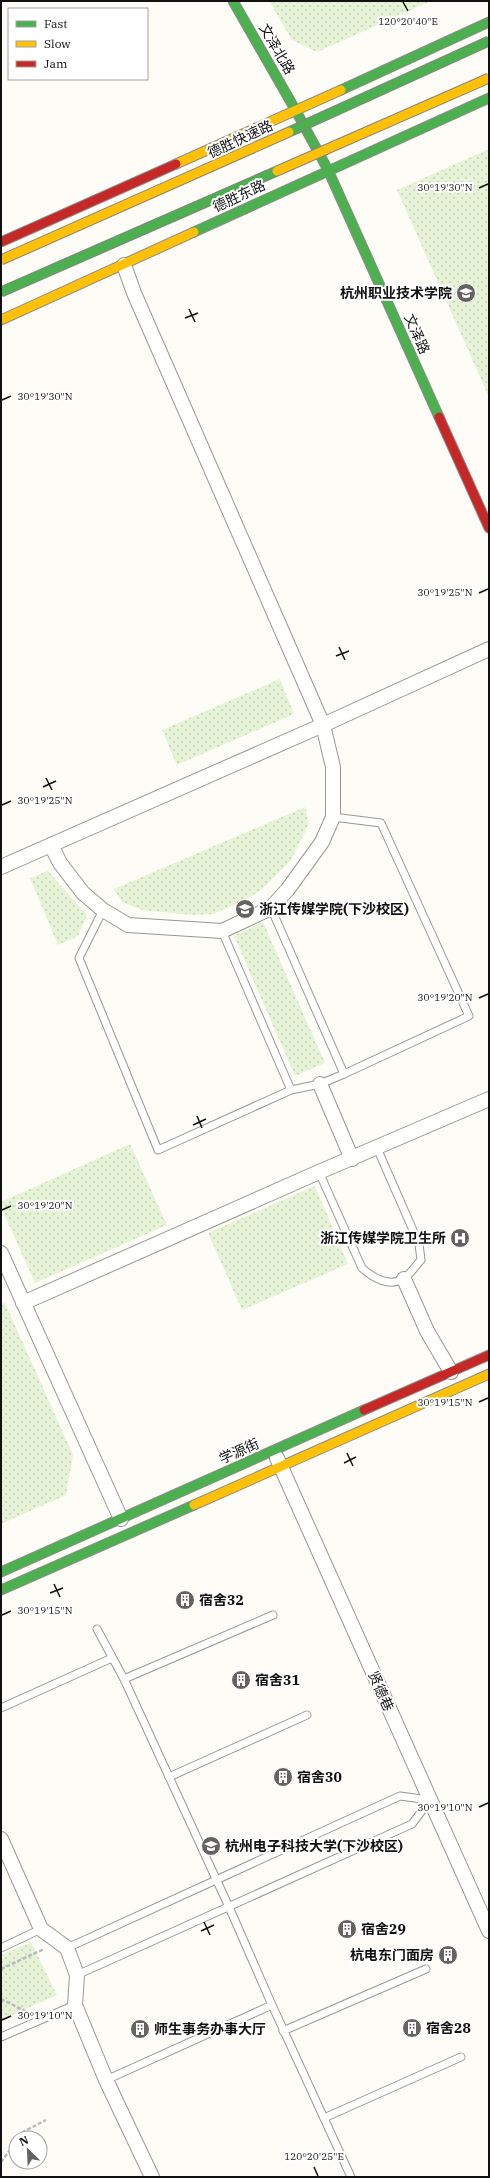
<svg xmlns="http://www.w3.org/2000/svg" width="490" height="2178" viewBox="0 0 490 2178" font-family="'IBM Plex Serif','Noto Sans SC',serif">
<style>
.grass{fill:url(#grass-dots)}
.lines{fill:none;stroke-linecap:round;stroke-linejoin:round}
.lane-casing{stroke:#979795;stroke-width:9}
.street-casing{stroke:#979795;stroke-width:16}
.fast-casing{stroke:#8e8d8b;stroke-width:11}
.slow-casing{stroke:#8e8d8b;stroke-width:11}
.jam-casing{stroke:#8e8d8b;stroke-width:11}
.path{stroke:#b9b9b8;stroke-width:2.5;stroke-dasharray:4 2;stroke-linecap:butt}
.lane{stroke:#fffffe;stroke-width:7}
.street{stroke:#fffffe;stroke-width:14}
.fast{stroke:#4caf50;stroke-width:9}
.slow{stroke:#ffc107;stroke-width:9}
.jam{stroke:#c62828;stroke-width:9}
.fast-bridge-casing{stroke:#858482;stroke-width:11;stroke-linecap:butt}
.slow-bridge-casing{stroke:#858482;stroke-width:11;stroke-linecap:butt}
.fast-bridge{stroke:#4caf50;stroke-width:9}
.slow-bridge{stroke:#ffc107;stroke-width:9}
.ticks{fill:none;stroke:#111;stroke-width:1.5}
.labels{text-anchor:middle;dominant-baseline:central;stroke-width:4;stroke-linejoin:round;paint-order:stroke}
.street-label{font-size:14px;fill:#111;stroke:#fff}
.poi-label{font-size:14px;font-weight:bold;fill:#111;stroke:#fff;text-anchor:start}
.ticks-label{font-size:10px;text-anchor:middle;fill:#111;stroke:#fff;stroke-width:4;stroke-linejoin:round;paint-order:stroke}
</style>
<defs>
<pattern id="grass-dots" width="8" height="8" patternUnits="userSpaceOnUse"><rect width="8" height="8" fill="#e7f3d7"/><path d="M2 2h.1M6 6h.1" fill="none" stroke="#c5cfb8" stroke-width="1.8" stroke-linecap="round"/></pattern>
</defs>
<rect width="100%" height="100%" fill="#fdfcf7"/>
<!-- grass -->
<g class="grass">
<path d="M 269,1 L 431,1 L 317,52 L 292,40 Z"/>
<path d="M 489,149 L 489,397 L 397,190 Z"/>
<path d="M 280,679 L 294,714 L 177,765 L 162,730 Z"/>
<path d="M 305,807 L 309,824 L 291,860 L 260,891 L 241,902 L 213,914 L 193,915 L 142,910 L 122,902 L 114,889 Z"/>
<path d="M 48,871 L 87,915 L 78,936 L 58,945 L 30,878 Z"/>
<path d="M 263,922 L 325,1063 L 295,1076 L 234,936 Z"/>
<path d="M 130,1144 L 167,1225 L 35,1283 L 1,1207 L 1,1202 Z"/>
<path d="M 315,1186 L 348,1264 L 242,1310 L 208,1233 Z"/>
<path d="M 5,1303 L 73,1455 L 66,1495 L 1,1524 L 1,1305 Z"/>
<path d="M 31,1942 L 57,1995 L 1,2020 L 1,1955 Z"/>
</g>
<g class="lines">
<!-- lane casing -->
<g class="lane-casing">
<g id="lane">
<path d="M 333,817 L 381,823 L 469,1016 L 344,1074"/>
<path d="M 103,910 L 79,958 L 158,1150 L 291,1090"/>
<path d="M 222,931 L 291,1090 L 320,1084 L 344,1074 L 271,908"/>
<path d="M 319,1172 L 362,1268 C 373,1278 390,1288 404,1278 C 411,1274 416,1265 421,1260 L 419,1244 L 377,1148"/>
<path d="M 97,1629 L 124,1679 L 229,1907 L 272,2005 L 351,2177"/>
<path d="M 124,1679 L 273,1615"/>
<path d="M 1,1708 L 112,1658"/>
<path d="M 169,1777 L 307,1715"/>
<path d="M 1,1948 L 41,1929"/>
<path d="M 67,1948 L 400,1796 L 430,1800"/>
<path d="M 77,1975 L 412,1824 L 430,1800"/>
<path d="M 283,2031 L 426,1969"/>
<path d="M 1,2037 L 75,2005"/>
<path d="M 106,2080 L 272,2005"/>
<path d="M 324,2118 L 461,2057"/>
</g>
</g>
<!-- street casing -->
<g class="street-casing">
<g id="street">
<path d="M 51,845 L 60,863 L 83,893 L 103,910 L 128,925 L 222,931 L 271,908 L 288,889 L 322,842 L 333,817 L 333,767 L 323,725 L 134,293 L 124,265"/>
<path d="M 1,867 L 323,725 L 489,649"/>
<path d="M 320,1084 L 352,1159"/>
<path d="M 1,1253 L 121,1519"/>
<path d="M 404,1279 L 427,1331 L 451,1372"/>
<path d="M 23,1303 L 319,1172 L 489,1099"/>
<path d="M 277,1458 L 489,1931"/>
<path d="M 1,1839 L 41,1929 L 67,1948 L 77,1975 L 75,2005 L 106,2080 L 152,2177"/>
</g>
</g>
<!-- fast casing -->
<g class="fast-casing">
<g id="fast">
<path d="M 233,1 L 296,111"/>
<path d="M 341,90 L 489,22"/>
<path d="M 296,111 L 328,170 L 439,417"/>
<path d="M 194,232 L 489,98"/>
<path d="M 1,1572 L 364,1410"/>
<path d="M 1,1590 L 194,1505"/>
</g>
</g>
<!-- slow casing -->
<g class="slow-casing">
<g id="slow">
<path d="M 176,164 L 341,90"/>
<path d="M 1,320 L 194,232"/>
<path d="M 194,1505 L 489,1374"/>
</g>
</g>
<!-- jam casing -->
<g class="jam-casing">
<g id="jam">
<path d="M 1,242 L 176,164"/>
<path d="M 439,417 L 489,528"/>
<path d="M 364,1410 L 489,1355"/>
</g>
</g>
<!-- path -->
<g class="path">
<path d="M 1,1969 L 44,1949"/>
<path d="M 1,1999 L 29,2013"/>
<path d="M 19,2138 L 23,2132 L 46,2120"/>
<path d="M 1,2162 L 16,2142"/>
</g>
<!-- lane -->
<use href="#lane" class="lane"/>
<!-- street -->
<use href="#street" class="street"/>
<!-- fast -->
<use href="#fast" class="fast"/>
<!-- slow -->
<use href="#slow" class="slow"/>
<!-- jam -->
<use href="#jam" class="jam"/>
<!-- fast-bridge casing -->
<g class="fast-bridge-casing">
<g id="fast-bridge">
<path d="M 289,132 L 489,41"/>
<path d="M 1,292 L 277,171"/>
</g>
</g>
<!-- slow-bridge casing -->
<g class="slow-bridge-casing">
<g id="slow-bridge">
<path d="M 277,171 L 489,78"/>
<path d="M 1,260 L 289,132"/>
</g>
</g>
<!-- fast-bridge -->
<use href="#fast-bridge" class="fast-bridge"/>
<!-- slow-bridge -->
<use href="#slow-bridge" class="slow-bridge"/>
</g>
<!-- ticks -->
<path class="ticks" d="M 403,2 L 408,11M 479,188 L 488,184M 189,309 L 195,322M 185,318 L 198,313M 2,400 L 11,396M 479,593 L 488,589M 339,647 L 345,660M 336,656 L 349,651M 46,778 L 52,790M 43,787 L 56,781M 2,805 L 11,801M 479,998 L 488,994M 197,1116 L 202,1128M 193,1125 L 206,1119M 2,1210 L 11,1206M 479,1402 L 488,1398M 347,1453 L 353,1466M 344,1463 L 356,1457M 54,1584 L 60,1597M 50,1593 L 63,1588M 2,1615 L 11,1611M 479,1807 L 488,1803M 204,1922 L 210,1935M 201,1931 L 214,1925M 2,2020 L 11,2016M 314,2167 L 318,2176"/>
<!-- icons -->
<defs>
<g id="university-disc" transform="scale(1)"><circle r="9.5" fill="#646362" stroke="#fff"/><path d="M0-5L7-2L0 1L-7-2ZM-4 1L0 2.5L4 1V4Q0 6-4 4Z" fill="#fff"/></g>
<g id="hospital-disc" transform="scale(1)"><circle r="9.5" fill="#646362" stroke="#fff"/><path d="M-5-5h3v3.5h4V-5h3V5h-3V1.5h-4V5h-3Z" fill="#fff"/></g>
<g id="building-disc" transform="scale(1)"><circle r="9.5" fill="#646362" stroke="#fff"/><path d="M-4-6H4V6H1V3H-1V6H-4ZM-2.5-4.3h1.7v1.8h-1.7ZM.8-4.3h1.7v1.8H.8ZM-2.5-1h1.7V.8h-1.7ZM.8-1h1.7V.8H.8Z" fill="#fff"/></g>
</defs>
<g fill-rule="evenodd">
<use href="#university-disc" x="466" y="293"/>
<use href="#university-disc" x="245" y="909"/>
<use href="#hospital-disc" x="460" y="1238"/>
<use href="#building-disc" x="185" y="1600"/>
<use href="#building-disc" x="241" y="1680"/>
<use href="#building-disc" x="283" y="1777"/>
<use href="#university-disc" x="211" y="1846"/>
<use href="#building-disc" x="347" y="1929"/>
<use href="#building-disc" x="448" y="1955"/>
<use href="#building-disc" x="412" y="2028"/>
<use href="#building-disc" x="140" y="2029"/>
</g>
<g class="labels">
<!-- street labels -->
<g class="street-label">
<text transform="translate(277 49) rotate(60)">文泽北路</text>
<text transform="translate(240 139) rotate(-25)">德胜快速路</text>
<text transform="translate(239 196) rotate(-25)">德胜东路</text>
<text transform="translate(417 334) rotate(66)">文泽路</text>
<text transform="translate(239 1451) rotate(-24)">学源街</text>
<text transform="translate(381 1691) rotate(66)">贤德巷</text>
</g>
<!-- poi labels -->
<g class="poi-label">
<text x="452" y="293" text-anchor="end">杭州职业技术学院</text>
<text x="259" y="909">浙江传媒学院(下沙校区)</text>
<text x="446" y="1238" text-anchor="end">浙江传媒学院卫生所</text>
<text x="199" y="1600">宿舍32</text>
<text x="255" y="1680">宿舍31</text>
<text x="297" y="1777">宿舍30</text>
<text x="225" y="1846">杭州电子科技大学(下沙校区)</text>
<text x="361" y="1929">宿舍29</text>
<text x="434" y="1955" text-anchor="end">杭电东门面房</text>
<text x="426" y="2028">宿舍28</text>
<text x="154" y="2029">师生事务办事大厅</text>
</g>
</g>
<g class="ticks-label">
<text x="408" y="25">120°20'40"E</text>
<text x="445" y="191">30°19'30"N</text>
<text x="45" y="400">30°19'30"N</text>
<text x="445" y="596">30°19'25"N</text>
<text x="45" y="804">30°19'25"N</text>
<text x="445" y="1001">30°19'20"N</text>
<text x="45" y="1209">30°19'20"N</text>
<text x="445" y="1406">30°19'15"N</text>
<text x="45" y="1614">30°19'15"N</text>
<text x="445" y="1811">30°19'10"N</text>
<text x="45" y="2019">30°19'10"N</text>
<text x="314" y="2160">120°20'25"E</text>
</g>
<!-- border -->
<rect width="490" height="2178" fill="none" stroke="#111111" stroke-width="4"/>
<!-- legend -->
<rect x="8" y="8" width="140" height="72" fill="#ffffff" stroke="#a0a0a0"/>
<rect x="16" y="21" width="20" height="6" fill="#4caf50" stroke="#a0a0a0"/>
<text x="44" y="28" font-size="12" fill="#111111">Fast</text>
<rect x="16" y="41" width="20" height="6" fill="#ffc107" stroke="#a0a0a0"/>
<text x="44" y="48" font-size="12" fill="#111111">Slow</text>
<rect x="16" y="61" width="20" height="6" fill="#c62828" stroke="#a0a0a0"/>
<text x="44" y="68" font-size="12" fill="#111111">Jam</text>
<!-- north arrow -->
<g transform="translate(28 2150) rotate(336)"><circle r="19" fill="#ffffff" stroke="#a0a0a0"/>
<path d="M0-3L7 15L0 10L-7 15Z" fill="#646362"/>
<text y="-6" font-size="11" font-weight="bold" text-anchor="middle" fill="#111111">N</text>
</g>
</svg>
